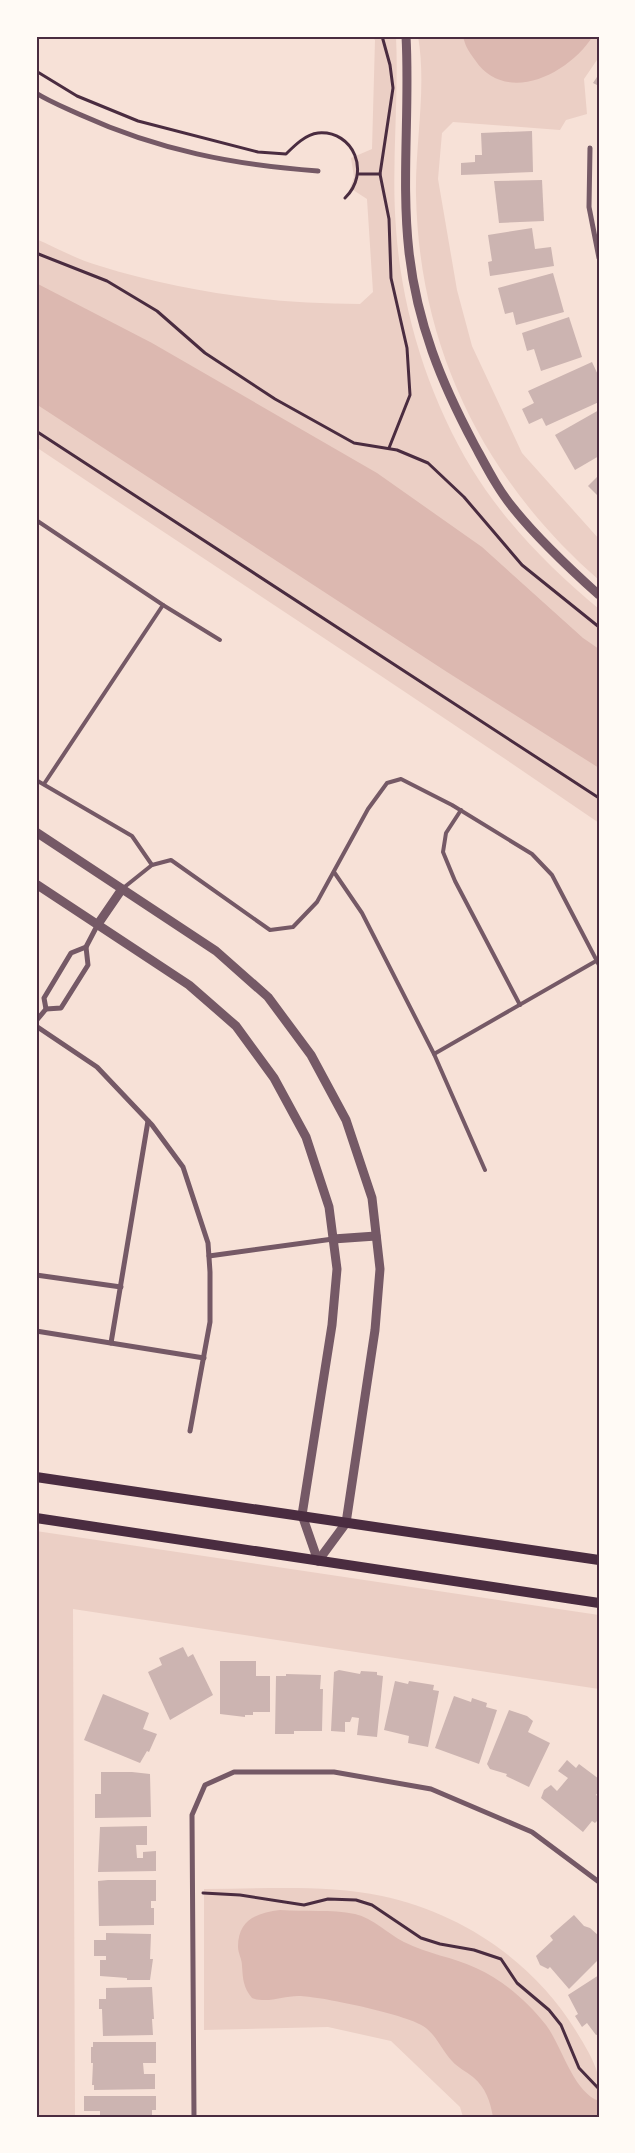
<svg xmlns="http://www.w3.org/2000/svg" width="635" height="2153" viewBox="0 0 635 2153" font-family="Montserrat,sans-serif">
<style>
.green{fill:#ebcfc5}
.water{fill:#dcb8b0}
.building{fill:#ccb4b1}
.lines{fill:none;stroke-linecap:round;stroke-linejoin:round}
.path{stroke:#4a2c40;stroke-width:3}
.service{stroke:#755966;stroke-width:4}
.minor{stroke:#755966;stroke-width:5}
.tertiary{stroke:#755966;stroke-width:9}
.secondary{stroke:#4a2c40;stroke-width:10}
.neatline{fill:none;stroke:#4a2c40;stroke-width:2}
</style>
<rect width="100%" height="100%" fill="#f7e1d7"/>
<!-- green -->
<g class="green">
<path d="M 371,36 L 396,36 C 399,101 391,165 396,229 C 402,313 429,398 472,469 C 505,523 551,569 599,609 L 599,823 C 413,695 224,573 36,447 L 36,239 C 57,248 78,260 100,266 C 183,292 273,304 360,304 L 373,292 L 367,199 L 350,188 L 354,177 L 351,158 L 372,149 L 375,40 Z"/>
<path d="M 418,36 L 599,36 L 599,57 L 584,79 L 587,114 L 566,120 L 560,130 L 453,122 L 442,133 L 438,179 L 457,290 L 472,346 L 522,453 L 599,539 L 599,580 C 484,480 419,348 416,195 C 415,143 427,88 418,36 Z"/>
<path d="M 36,1531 L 599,1615 L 599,1689 L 73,1609 L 75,2117 L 36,2117 Z"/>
<path d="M 204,1889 C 263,1889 324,1884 382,1896 C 462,1913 534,1962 576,2031 C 584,2044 594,2060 598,2075 C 602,2087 599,2104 599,2117 L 463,2117 L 460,2107 L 391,2041 L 328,2027 L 204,2030 Z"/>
</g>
<!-- water -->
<g class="water">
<path d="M 463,36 L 593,36 C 569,74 506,106 475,60 C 469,52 465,46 463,36 Z"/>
<path d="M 36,283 L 152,343 L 377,473 L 482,547 L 583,638 L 599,649 L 599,768 L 447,672 L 36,404 Z"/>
<path d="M 280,1910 C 305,1912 331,1909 355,1914 C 373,1918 388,1934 404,1942 C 427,1954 453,1957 476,1968 C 503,1980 528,2002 546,2025 C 562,2046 573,2092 599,2101 L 599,2117 L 493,2117 C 490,2101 486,2088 473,2077 C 466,2071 458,2068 452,2061 C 442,2050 437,2037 426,2028 C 411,2015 322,1997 301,1996 C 284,1995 269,2004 252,1998 C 243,1987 243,1979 242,1966 C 242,1959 238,1953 238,1947 C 238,1919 257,1913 280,1910 Z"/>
</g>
<!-- building -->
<g class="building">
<path d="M 599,74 L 599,86 L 593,83 Z"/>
<path d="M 532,131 L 533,172 L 461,175 L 461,163 L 475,162 L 475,155 L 482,155 L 481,133 Z"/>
<path d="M 542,180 L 544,221 L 499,223 L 494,181 Z"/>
<path d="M 532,228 L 535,249 L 551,247 L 554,266 L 490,276 L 488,262 L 492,261 L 488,235 Z"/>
<path d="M 553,273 L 564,312 L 516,325 L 513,312 L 505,314 L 498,288 Z"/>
<path d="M 569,317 L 582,357 L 541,371 L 534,349 L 527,351 L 522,333 Z"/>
<path d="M 592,362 L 599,377 L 599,402 L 546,426 L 542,418 L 529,424 L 522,409 L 534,403 L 528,391 Z"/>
<path d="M 599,410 L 599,456 L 575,470 L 555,435 Z"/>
<path d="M 599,475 L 599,497 L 588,486 Z"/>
<path d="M 183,1647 L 188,1657 L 193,1654 L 213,1695 L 170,1720 L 148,1672 L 162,1665 L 159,1658 Z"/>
<path d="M 220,1661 L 256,1661 L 256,1676 L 270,1676 L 270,1712 L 253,1712 L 253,1715 L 245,1715 L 245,1717 L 220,1714 Z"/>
<path d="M 339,1670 L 360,1674 L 361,1671 L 377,1672 L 377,1675 L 383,1676 L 377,1737 L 357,1735 L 359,1718 L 352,1717 L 350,1722 L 345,1722 L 345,1732 L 331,1731 L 334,1672 Z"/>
<path d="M 286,1674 L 321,1675 L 320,1689 L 323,1689 L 322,1731 L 294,1731 L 294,1734 L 275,1734 L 276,1676 L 286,1676 Z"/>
<path d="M 395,1681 L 408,1684 L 409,1681 L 434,1685 L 433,1690 L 439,1691 L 428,1747 L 408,1743 L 409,1736 L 384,1730 Z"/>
<path d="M 103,1694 L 149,1713 L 143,1729 L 157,1734 L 149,1752 L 147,1751 L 140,1763 L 84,1740 Z"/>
<path d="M 454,1696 L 471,1702 L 472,1698 L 487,1703 L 486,1707 L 497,1710 L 479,1764 L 435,1748 Z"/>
<path d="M 509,1710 L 527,1716 L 533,1721 L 528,1732 L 550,1743 L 529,1787 L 506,1776 L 507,1774 L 490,1769 L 487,1764 Z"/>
<path d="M 567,1760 L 576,1768 L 579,1764 L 599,1779 L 599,1791 L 596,1795 L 599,1797 L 599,1819 L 595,1823 L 592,1821 L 583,1832 L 541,1798 L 544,1790 L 551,1785 L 557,1791 L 568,1778 L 558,1771 Z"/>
<path d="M 101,1772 L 132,1772 L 150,1774 L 151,1817 L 95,1818 L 95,1794 L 101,1794 Z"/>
<path d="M 147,1826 L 147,1845 L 136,1845 L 137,1858 L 143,1858 L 143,1852 L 156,1851 L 156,1871 L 98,1872 L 100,1827 Z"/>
<path d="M 108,1880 L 156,1880 L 156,1901 L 151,1901 L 151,1908 L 154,1908 L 154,1925 L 99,1926 L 98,1881 Z"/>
<path d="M 574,1915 L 584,1926 L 590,1928 L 599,1936 L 599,1959 L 569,1989 L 550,1967 L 548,1969 L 540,1965 L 536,1956 L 553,1940 L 550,1936 Z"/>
<path d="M 106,1933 L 151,1934 L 150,1959 L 153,1959 L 150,1980 L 127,1980 L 127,1978 L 100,1976 L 100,1960 L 106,1960 L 106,1956 L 94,1956 L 94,1940 L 106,1940 Z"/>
<path d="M 599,1975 L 599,2034 L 596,2035 L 587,2023 L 582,2027 L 575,2016 L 578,2014 L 568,1995 Z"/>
<path d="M 152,1987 L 154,2019 L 152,2019 L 153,2035 L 103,2036 L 102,2009 L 99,2009 L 99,1999 L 106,1999 L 106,1988 Z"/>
<path d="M 93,2042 L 156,2042 L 156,2063 L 143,2063 L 144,2074 L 155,2074 L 155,2089 L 94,2090 L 94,2085 L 92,2085 L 93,2063 L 91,2063 L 91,2047 L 93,2047 Z"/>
<path d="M 84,2096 L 156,2096 L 156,2110 L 152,2110 L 152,2117 L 100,2117 L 100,2111 L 84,2111 Z"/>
</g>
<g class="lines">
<!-- path -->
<g class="path">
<path d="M 382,36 L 390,65 L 393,88 L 380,174 L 389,219 L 391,278 L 407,348 L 410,395 L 389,448"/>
<path d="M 36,71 L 77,96 L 138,121 L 258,152 L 286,154 C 294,146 306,134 318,133 C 354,130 371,173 345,198"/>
<path d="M 359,174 L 380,174"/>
<path d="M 36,253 L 107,281 L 157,311 L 205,353 L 275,399 L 354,443 L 397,450 L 428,463 L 464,497 L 522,565 L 599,627"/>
<path d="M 36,431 L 599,798"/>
<path d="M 203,1893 L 240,1895 L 304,1905 L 328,1899 L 356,1900 L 372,1905 L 421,1938 L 440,1944 L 474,1950 L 501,1959 L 517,1983 L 549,2010 L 561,2025 L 579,2068 L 599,2089"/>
</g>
<!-- service -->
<g class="service">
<path d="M 36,520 L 163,605 L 44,784"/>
<path d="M 163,605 L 220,640"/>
<path d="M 36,780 L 132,836 L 152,865"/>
<path d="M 461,810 L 446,833 L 443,852 L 455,881 L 520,1005"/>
<path d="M 334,872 L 362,913 L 434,1054 L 485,1170"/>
<path d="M 122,889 L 152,865 L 171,860 L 270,930 L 293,927 L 317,902 L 368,809 L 387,783 L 401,779 L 452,805 L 532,854 L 552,875 L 599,965"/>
<path d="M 434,1054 L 596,961"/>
</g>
<!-- minor -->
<g class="minor">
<path d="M 36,93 C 50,102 66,108 81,115 C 158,150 234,165 318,171"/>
<path d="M 590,148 L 589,207 L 599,258"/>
<path d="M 46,1009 L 61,1008 L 88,965 L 86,947 L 98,924"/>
<path d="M 36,1021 L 46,1009 L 44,998 L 71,953 L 86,947"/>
<path d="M 36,1026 L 97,1067 L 152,1125 L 183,1167 L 208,1243 L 210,1272 L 210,1322 L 190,1431"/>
<path d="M 209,1256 L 333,1239"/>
<path d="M 36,1275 L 121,1287"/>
<path d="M 36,1331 L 204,1358"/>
<path d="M 111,1343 L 148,1121"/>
<path d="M 194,2117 L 192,1815 L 205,1785 L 234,1772 L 334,1772 L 431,1789 L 532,1832 L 599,1882"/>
</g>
<!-- tertiary -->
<g class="tertiary">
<path d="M 406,36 C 410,108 401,181 409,252 C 417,323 441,382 474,444 C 486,466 498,490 514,509 C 539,540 569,568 599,595"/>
<path d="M 36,832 L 216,951 L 268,997 L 311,1055 L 346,1120 L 372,1198 L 380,1269 L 375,1330 L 346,1523 L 318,1561"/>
<path d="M 36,884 L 189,985 L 236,1026 L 274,1078 L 306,1137 L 329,1207 L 337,1269 L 332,1325 L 302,1515 L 318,1561"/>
<path d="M 98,924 L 122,889"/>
<path d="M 333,1239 L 376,1236"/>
</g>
<!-- secondary -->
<g class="secondary">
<path d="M 36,1477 L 599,1560"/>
<path d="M 36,1518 L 599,1603"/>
</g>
</g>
<!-- border -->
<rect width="635" height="2153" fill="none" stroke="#fffaf5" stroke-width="75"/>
<rect x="38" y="38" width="560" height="2078" class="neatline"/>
</svg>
